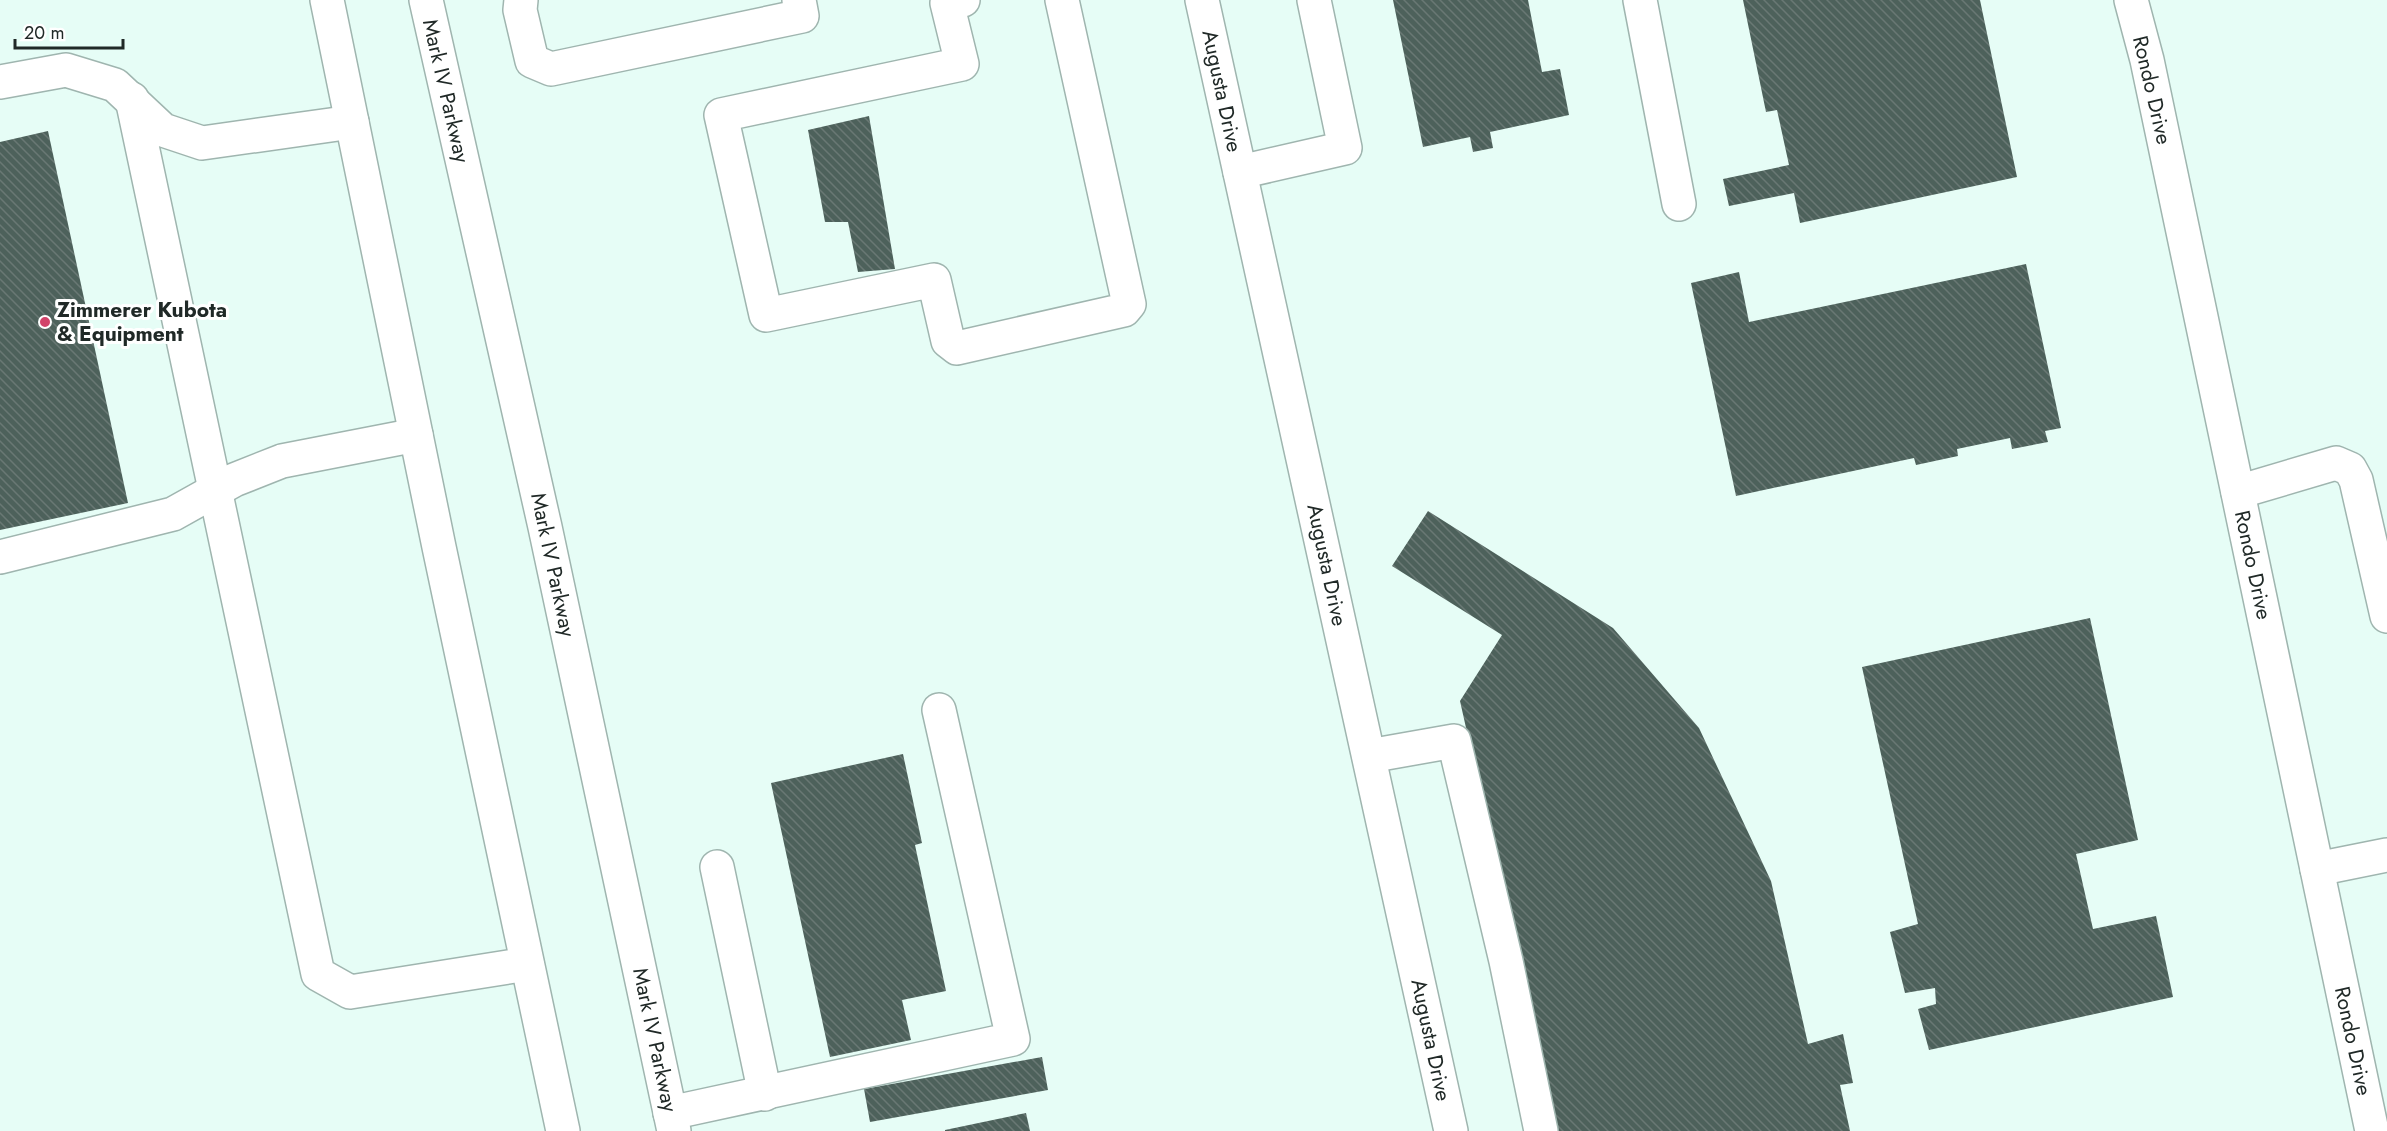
<svg xmlns="http://www.w3.org/2000/svg" width="2387" height="1131" viewBox="0 0 2387 1131" font-family="Jost,sans-serif">
<style>
.building{fill:url(#building-back-hatch)}
.lines{fill:none;stroke-linecap:round;stroke-linejoin:round}
.minor-casing{stroke:#9fb5af;stroke-width:36}
.major-casing{stroke:#9fb5af;stroke-width:36}
.minor{stroke:#fff;stroke-width:33}
.major{stroke:#fff;stroke-width:33}
.poi-dot{fill:#d2436a;stroke:#fff;stroke-width:2}
.labels{text-anchor:middle;dominant-baseline:central;stroke-width:6;stroke-linejoin:round;paint-order:stroke}
.street-label{font-size:21px;fill:#202927;stroke:#fff}
.poi-label{font-size:21px;font-weight:bold;fill:#202927;stroke:#fff;text-anchor:start}
</style>
<defs>
<pattern id="building-back-hatch" width="6" height="6" patternUnits="userSpaceOnUse" patternTransform="scale(1.5)"><rect width="6" height="6" fill="#4d615b"/><path d="M-1 5l2 2M0 0l6 6M5-1l2 2" fill="none" stroke="#697874"/></pattern>
</defs>
<rect width="100%" height="100%" fill="#e6fdf6"/>
<!-- building -->
<g class="building">
<path d="M 1393,0 L 1528,0 L 1542,72 L 1560,69 L 1569,115 L 1490,132 L 1493,148 L 1473,152 L 1470,137 L 1423,147 Z"/>
<path d="M 1743,0 L 1980,0 L 2017,177 L 1800,223 L 1794,193 L 1729,206 L 1723,179 L 1789,165 L 1777,110 L 1766,112 Z"/>
<path d="M 869,116 L 895,269 L 858,272 L 848,222 L 825,222 L 808,130 Z"/>
<path d="M 48,131 L 128,503 L 0,530 L 0,142 Z"/>
<path d="M 2026,264 L 2061,428 L 2045,431 L 2048,442 L 2012,449 L 2010,438 L 1957,449 L 1958,456 L 1916,465 L 1914,458 L 1736,496 L 1691,283 L 1739,272 L 1749,322 Z"/>
<path d="M 1428,511 L 1613,628 L 1699,728 L 1771,881 L 1808,1044 L 1843,1034 L 1853,1083 L 1840,1085 L 1850,1131 L 1554,1131 L 1550,1102 L 1460,701 L 1502,635 L 1392,566 Z"/>
<path d="M 2090,618 L 2138,840 L 2076,854 L 2093,929 L 2156,916 L 2173,997 L 1929,1050 L 1918,1009 L 1936,1004 L 1935,988 L 1905,993 L 1890,932 L 1918,924 L 1862,667 Z"/>
<path d="M 903,754 L 922,843 L 915,845 L 946,991 L 902,1000 L 911,1040 L 830,1057 L 771,783 Z"/>
<path d="M 1042,1057 L 1048,1090 L 870,1122 L 864,1089 Z"/>
<path d="M 1026,1113 L 1030,1131 L 945,1131 L 945,1130 Z"/>
</g>
<g class="lines">
<!-- minor casing -->
<g class="minor-casing">
<g id="minor">
<path d="M 521,0 L 520,10 L 532,61 L 551,69 L 802,16 L 799,0"/>
<path d="M 963,0 L 947,3 L 962,64 L 721,115 L 766,315 L 934,280 L 948,341 L 957,348 L 1124,310 L 1129,304 L 1062,0"/>
<path d="M 1202,0 L 1451,1131"/>
<path d="M 1640,0 L 1679,204"/>
<path d="M 2131,0 L 2147,60 L 2372,1131"/>
<path d="M 0,82 L 66,70 L 115,85 L 163,130 L 202,143 L 352,122"/>
<path d="M 132,99 L 318,974 L 350,992 L 527,964"/>
<path d="M 1240,172 L 1345,148 L 1314,0"/>
<path d="M 2238,492 L 2336,463 L 2350,469 L 2356,480 L 2387,616"/>
<path d="M 0,557 L 173,514 L 234,480 L 282,461 L 416,435"/>
<path d="M 1369,756 L 1454,741 L 1506,961 L 1541,1131"/>
<path d="M 717,867 L 765,1094"/>
<path d="M 2317,869 L 2387,855"/>
<path d="M 670,1113 L 1013,1039 L 939,710"/>
</g>
</g>
<!-- major casing -->
<g class="major-casing">
<g id="major">
<path d="M 327,0 L 439,547 L 563,1131"/>
<path d="M 426,0 L 545,527 L 674,1131"/>
</g>
</g>
<!-- minor -->
<use href="#minor" class="minor"/>
<!-- major -->
<use href="#major" class="major"/>
</g>
<!-- markers -->
<circle class="poi-dot" cx="45" cy="322" r="6"/>
<g class="labels">
<!-- street labels -->
<g class="street-label">
<text transform="translate(2152 90) rotate(77)">Rondo Drive</text>
<text transform="translate(446 91) rotate(77)">Mark IV Parkway</text>
<text transform="translate(1222 91) rotate(78)">Augusta Drive</text>
<text transform="translate(553 565) rotate(78)">Mark IV Parkway</text>
<text transform="translate(1327 565) rotate(78)">Augusta Drive</text>
<text transform="translate(2253 565) rotate(78)">Rondo Drive</text>
<text transform="translate(655 1040) rotate(78)">Mark IV Parkway</text>
<text transform="translate(1431 1040) rotate(78)">Augusta Drive</text>
<text transform="translate(2353 1041) rotate(78)">Rondo Drive</text>
</g>
<!-- poi labels -->
<g class="poi-label">
<text x="57" y="310">Zimmerer Kubota<tspan x="57" dy="24">&amp; Equipment</tspan></text>
</g>
</g>
<!-- scale -->
<path d="M15 39v9h108v-9" fill="none" stroke="#202927" stroke-width="3"/>
<text x="24" y="39" font-size="18" fill="#202927" stroke="#ffffff" stroke-width="4.5" paint-order="stroke">20 m</text>
</svg>
